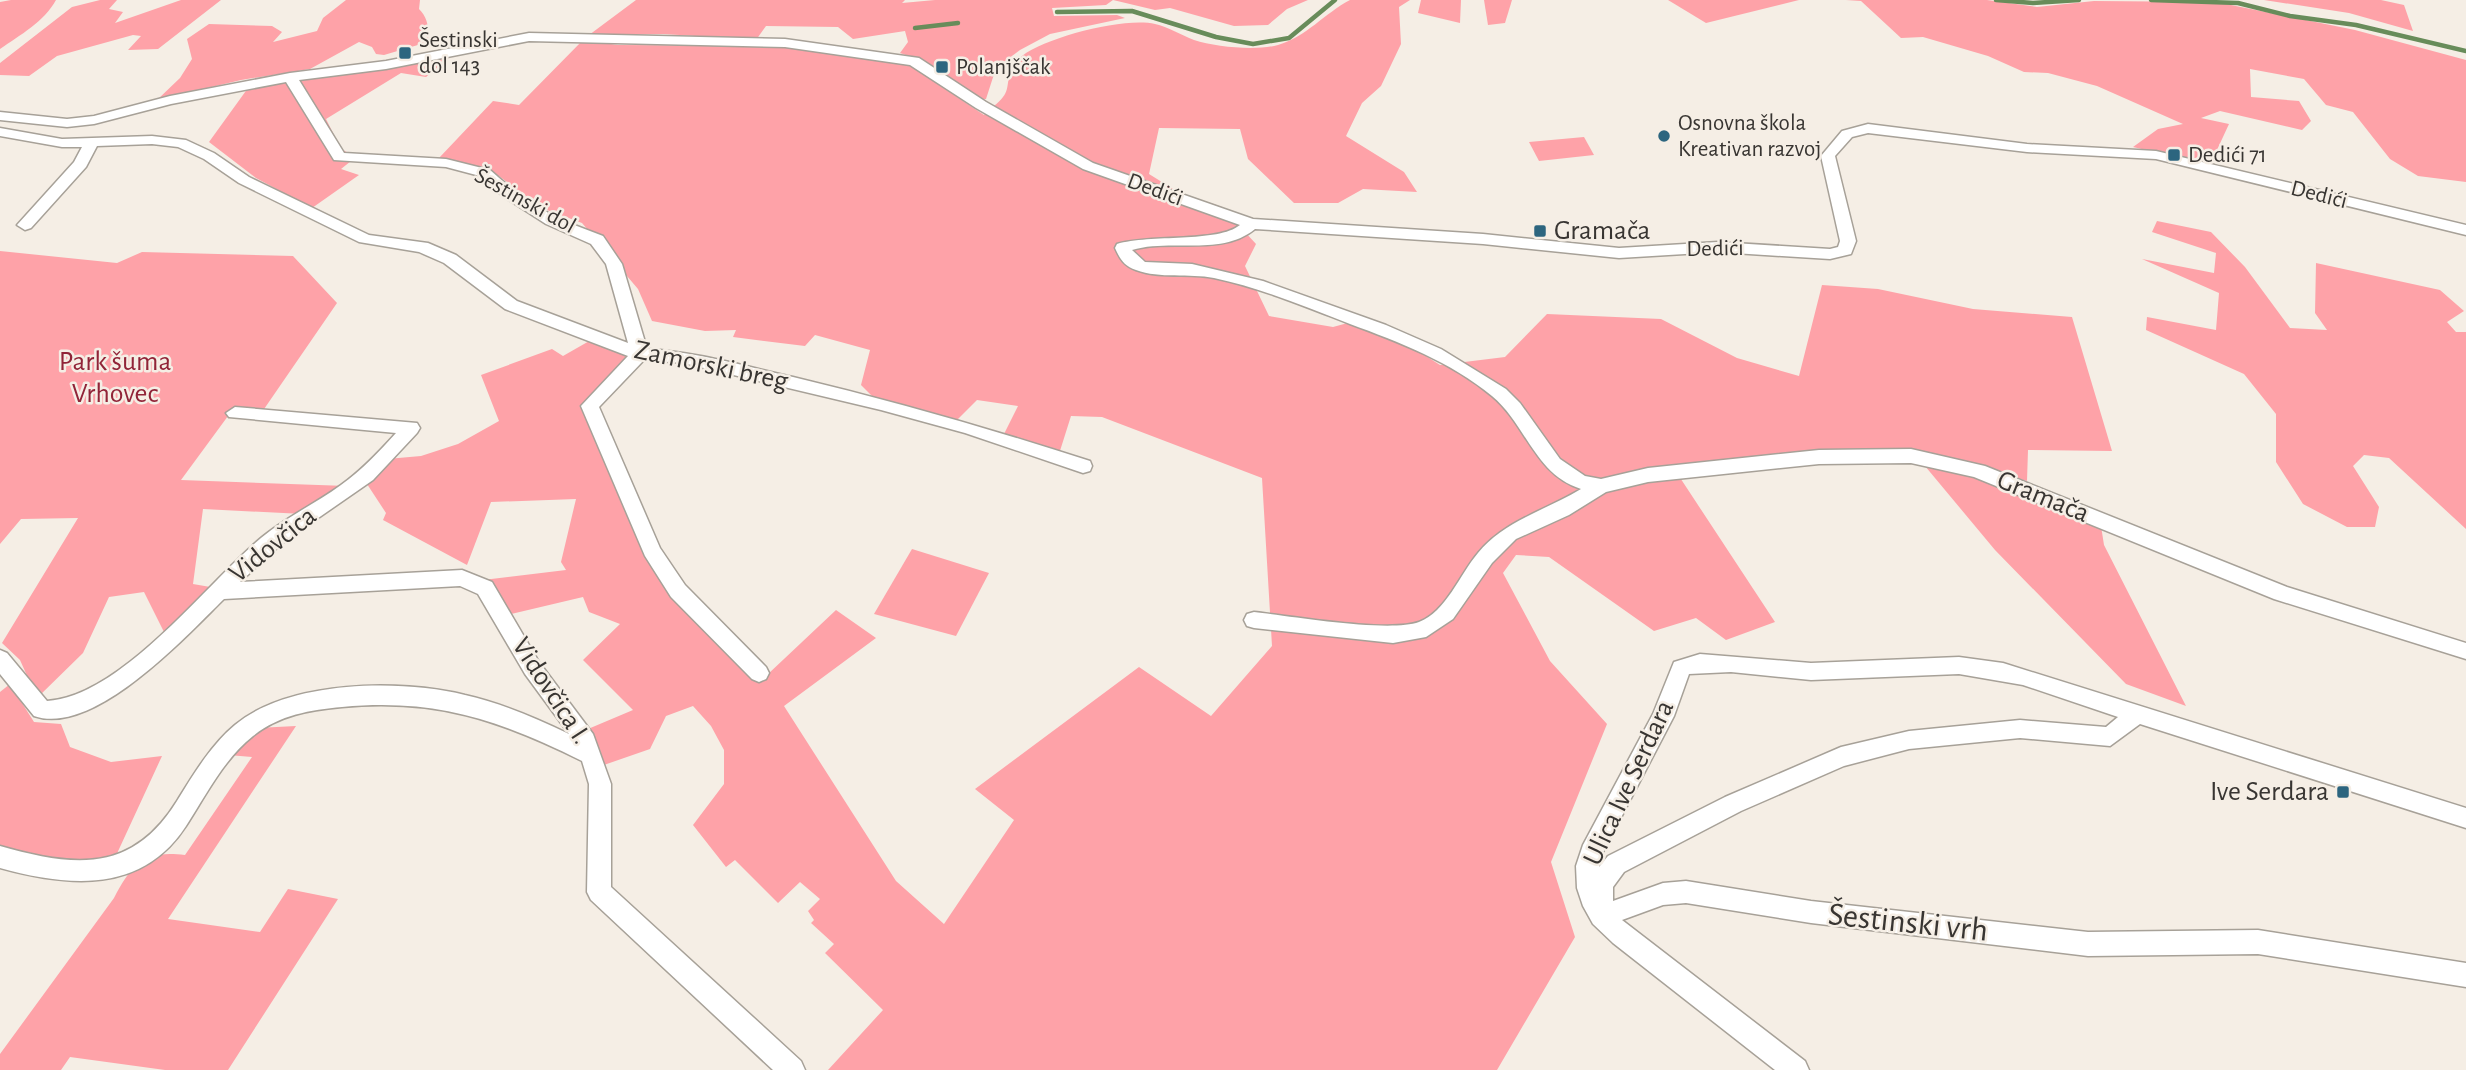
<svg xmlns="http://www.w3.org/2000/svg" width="2466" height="1070" viewBox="0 0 2466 1070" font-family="'Alegreya Sans',sans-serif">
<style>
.green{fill:#fea2a8}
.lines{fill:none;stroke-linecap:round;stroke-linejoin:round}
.stream{stroke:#688c5a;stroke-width:4.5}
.minor-casing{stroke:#a7a198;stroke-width:3}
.minor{fill:#fff;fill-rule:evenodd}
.poi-dot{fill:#2c657f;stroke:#f5eee5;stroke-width:2.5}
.labels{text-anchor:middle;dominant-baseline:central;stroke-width:5;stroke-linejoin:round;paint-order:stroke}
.far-poi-label{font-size:23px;fill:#383532;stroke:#f5eee5;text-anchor:start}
.far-street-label{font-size:23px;fill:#383532;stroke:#f5eee5}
.poi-label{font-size:28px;fill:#383532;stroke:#f5eee5;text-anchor:start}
.park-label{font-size:28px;fill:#912438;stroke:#f5eee5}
.street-label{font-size:28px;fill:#383532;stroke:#f5eee5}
.near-street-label{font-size:33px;fill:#383532;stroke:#f5eee5}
</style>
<rect width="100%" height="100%" fill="#f5eee5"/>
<!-- green -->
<g class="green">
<path d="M 11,0 L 56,0 C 44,22 20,35 0,49 L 0,2 Z"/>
<path d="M 100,0 L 117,0 L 109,9 L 123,12 L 115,23 L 181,0 L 221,0 L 158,49 L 128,50 L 141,36 L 133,35 L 57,56 L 29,76 L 0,75 L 0,63 L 72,7 Z"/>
<path d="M 346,0 L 420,0 L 419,9 C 428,18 429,28 428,42 L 384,55 L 376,54 L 372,47 L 359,42 L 310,69 L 241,80 L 157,100 L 180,78 L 192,59 L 187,39 L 209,24 L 272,26 L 282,32 L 273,42 L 317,31 L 323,18 Z"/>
<path d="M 636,0 L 905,0 L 902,3 L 935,0 L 1308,0 L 1287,9 L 1268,25 L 1234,26 L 1170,8 L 1155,10 L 1113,0 L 1106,5 L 1052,8 L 1054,16 L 1117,15 L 1125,18 L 1050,34 L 1020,50 L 996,68 L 986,99 L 979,99 L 923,61 L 900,53 L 908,42 L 905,31 L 853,39 L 838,27 L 766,26 L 756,40 L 664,34 L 589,35 Z"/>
<path d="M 1350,0 L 1410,0 L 1399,7 L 1401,44 L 1381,86 L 1362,103 L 1346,136 L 1404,172 L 1417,192 L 1363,189 L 1338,203 L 1294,203 L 1248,159 L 1240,129 L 1159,128 L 1149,174 L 1178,192 L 1222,207 L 1256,244 L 1245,266 L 1269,316 L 1333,327 L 1366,318 L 1440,365 L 1505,357 L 1547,314 L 1661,319 L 1737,358 L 1799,376 L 1822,285 L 1878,289 L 1973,309 L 2072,317 L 2112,451 L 2028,450 L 2027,481 L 1913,451 L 1673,467 L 1775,622 L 1726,640 L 1696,618 L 1654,631 L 1549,557 L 1516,555 L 1503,573 L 1550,661 L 1607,724 L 1551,862 L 1575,937 L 1497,1070 L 828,1070 L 883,1010 L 825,953 L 834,944 L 811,923 L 814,920 L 808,911 L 820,899 L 800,882 L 778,903 L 735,860 L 726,867 L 693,825 L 724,784 L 724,750 L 711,726 L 693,706 L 666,716 L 650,749 L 601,766 L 588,729 L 633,710 L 583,660 L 620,624 L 589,612 L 583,597 L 507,615 L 483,580 L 566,570 L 561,562 L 576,499 L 491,502 L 467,565 L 383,520 L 386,513 L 365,481 L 387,459 L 421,456 L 458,444 L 499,421 L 481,375 L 552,349 L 563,356 L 591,340 L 633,356 L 584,405 L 651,559 L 767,675 L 836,610 L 876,638 L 784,706 L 896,881 L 944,924 L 1014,820 L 975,789 L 1139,667 L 1211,716 L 1272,646 L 1262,478 L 1102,417 L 1071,416 L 1059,454 L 1003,436 L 1018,406 L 977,400 L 956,421 L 877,401 L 861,385 L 870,350 L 815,335 L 805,346 L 733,337 L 736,330 L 705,331 L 652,321 L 638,289 L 582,223 L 539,207 L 499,176 L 439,158 L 493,101 L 519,105 L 583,40 L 618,45 L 791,46 L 906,63 L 984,115 C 990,108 998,104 1003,97 C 1012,87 1003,71 1022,56 C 1047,37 1124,17 1155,24 C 1168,27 1181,35 1194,40 C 1216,47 1256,51 1278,45 C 1306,37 1325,13 1350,0 Z"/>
<path d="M 1421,0 L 1461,0 L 1460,23 L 1418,13 Z"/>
<path d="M 1484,0 L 1512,0 L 1505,23 L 1488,25 Z"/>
<path d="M 1668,0 L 1799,0 L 1706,23 Z"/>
<path d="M 1846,0 L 1987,0 L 2037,7 L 2094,1 L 2216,2 L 2355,30 L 2466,60 L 2466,182 L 2418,176 L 2390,159 L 2353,112 L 2326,105 L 2304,79 L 2250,69 L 2251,97 L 2299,101 L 2311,121 L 2302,130 L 2220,111 L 2201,118 L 2229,124 L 2210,165 L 2133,147 L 2158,129 L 2183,124 L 2097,86 L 2048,73 L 2024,72 L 1988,56 L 1923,37 L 1901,38 L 1861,1 Z"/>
<path d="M 2264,0 L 2381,0 L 2404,5 L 2413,31 L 2349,13 Z"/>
<path d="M 456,52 L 426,77 L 401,73 L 326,119 L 341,149 L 356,157 L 341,169 L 359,175 L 312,208 L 256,178 L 209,142 L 248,88 Z"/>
<path d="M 1584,137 L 1594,155 L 1539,161 L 1529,142 Z"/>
<path d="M 2157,221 L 2211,232 L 2245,267 L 2290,328 L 2327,330 L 2315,313 L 2316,263 L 2440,290 L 2464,311 L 2447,322 L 2456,332 L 2466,332 L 2466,529 L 2389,458 L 2364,455 L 2353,466 L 2379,507 L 2375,527 L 2347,527 L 2303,504 L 2276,462 L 2276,414 L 2244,374 L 2146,330 L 2147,317 L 2216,330 L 2219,293 L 2142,259 L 2214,273 L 2216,253 L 2152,232 Z"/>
<path d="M 0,251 L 117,263 L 142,252 L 293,256 L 337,303 L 262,412 L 228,416 L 181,480 L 347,486 L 303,514 L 203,509 L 193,584 L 216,588 L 165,634 L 144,592 L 109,597 L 83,653 L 37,698 L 20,660 L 2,643 L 78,518 L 21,519 L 0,544 Z"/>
<path d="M 1925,466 L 1969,475 L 2101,526 L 2104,545 L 2186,706 L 2126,684 L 1995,550 Z"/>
<path d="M 912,549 L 989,573 L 956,636 L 874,614 Z"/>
<path d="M 10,684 L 34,722 L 61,724 L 70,747 L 111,762 L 162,756 L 114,860 L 62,862 L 0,849 L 0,692 Z"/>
<path d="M 296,726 L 168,919 L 260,932 L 288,889 L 338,899 L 228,1070 L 165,1070 L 70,1057 L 61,1070 L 0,1070 L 0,1054 L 114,898 C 132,863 145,850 185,855 L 252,757 L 228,755 L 257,728 Z"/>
</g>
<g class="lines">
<!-- stream -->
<g class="stream">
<path d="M 1996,0 L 2033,3 L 2079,0"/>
<path d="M 2151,0 L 2238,3 L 2290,16 L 2356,25 L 2466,51"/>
<path d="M 1057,12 L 1132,11 L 1216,37 L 1253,44 L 1289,38 L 1335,0"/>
<path d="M 915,28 L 958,23"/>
</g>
<!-- minor casing -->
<g class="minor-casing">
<g id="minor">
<path d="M 529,33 L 785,39 L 919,58 L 986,102 L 1093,163 L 1253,219 L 1483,234 L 1619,248 L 1718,242 L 1830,249 L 1838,247 L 1840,241 L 1821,156 L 1842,131 L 1868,124 L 2027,144 L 2156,151 L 2466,225 L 2466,235 L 2156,159 L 2027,152 L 1868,133 L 1852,137 L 1835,156 L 1856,241 L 1851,254 L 1830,259 L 1718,252 L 1619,258 L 1483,244 L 1255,229 C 1221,257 1171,238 1132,250 L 1145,262 L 1192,264 L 1263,281 L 1386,325 L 1441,349 L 1506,389 L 1520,403 L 1560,459 L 1585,476 L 1601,479 L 1648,468 L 1819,450 L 1911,449 L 1985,466 L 2287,587 L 2466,643 L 2466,659 L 2274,599 L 1974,477 L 1911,463 L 1819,464 L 1648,482 L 1606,492 L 1569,515 L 1516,539 L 1492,563 L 1453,619 L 1426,637 L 1393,643 L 1254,628 L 1247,626 L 1244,620 L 1247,614 L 1254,612 C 1291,616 1388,633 1419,622 C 1446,612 1460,574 1478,553 C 1504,521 1546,510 1581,489 C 1535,475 1526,424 1492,396 C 1451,362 1399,342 1350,324 C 1306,307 1261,288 1214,278 C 1189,273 1160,279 1136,270 C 1124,266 1120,259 1115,248 L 1117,244 C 1150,234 1218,243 1240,225 L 1083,169 L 976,108 L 910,65 L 785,47 L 529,41 L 386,69 L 299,80 L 344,153 L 446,159 L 490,170 L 514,191 L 556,218 L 603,236 L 622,264 L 647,349 C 697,352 744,366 793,377 C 893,401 991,429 1090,461 L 1092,466 L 1090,471 L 1083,473 L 965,433 L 881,410 L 683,363 L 644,360 L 599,407 L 660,548 L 685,585 L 766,667 L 769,673 L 766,679 L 759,682 L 752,679 L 671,597 L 645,556 L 581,406 L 628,356 L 505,309 L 444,263 L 419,252 L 359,242 L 239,183 L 204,159 L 178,147 L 152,144 L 97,146 L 86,167 L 31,228 L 25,230 L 17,225 L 74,162 L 82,147 L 62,147 L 0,136 L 0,128 L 62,139 L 152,136 L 186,140 L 214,153 L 249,177 L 369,235 L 428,243 L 456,255 L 517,301 L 628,343 L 606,264 L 591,244 L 546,224 L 504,197 L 480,176 L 446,167 L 334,160 L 286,82 L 171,104 L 94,124 L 67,127 L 0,120 L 0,112 L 67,119 L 94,116 L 170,96 L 290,73 L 386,61 Z"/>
<path d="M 235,407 L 417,423 L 420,428 L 417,433 L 373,480 L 285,541 L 240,582 L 462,570 L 492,582 L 539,662 L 593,734 L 611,784 L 611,887 L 801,1061 L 805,1070 L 773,1070 L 591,900 L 587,892 L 589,784 L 582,761 C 499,720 436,698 342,707 C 310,710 279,715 253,736 C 224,759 206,795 186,826 C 142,894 69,887 0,868 L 0,846 C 74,867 132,874 177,801 C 193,775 211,745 235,725 C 289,680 400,679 465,695 C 501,703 536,718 569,734 L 525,674 L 478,594 L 460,586 L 224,599 C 186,636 94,737 34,716 L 0,674 L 0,650 L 7,653 L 47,701 C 121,697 206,584 261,538 C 286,517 315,504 341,485 C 362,470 379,452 396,433 L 229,417 L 226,413 Z"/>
<path d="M 1700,654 L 1811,663 L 1959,657 L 2003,663 L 2466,808 L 2466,828 L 2140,724 L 2110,746 L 2020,738 L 1909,749 L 1844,766 L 1741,811 L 1624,872 L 1613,887 L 1613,901 L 1663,883 L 1686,881 L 1811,901 L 2088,932 L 2258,930 L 2466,963 L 2466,987 L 2258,954 L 2088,956 L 1811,923 L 1686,903 L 1663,905 L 1622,920 L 1805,1061 L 1809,1070 L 1775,1070 L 1613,943 L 1593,924 L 1583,906 L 1577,888 L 1576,866 L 1583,845 L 1653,714 L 1674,662 ZM 1731,672 L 1811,680 L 1959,674 L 2023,685 L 2118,717 L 2106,727 L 2020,720 L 1909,731 L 1841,747 L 1725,797 L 1608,856 L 1599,867 L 1602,854 L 1674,716 L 1689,674 Z"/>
</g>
</g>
<!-- minor -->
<use href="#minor" class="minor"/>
</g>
<!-- markers -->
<g class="poi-dot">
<rect x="398" y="46" width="14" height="14" rx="3.5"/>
<rect x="935" y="60" width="14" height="14" rx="3.5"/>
<circle cx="1664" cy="136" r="7"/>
<rect x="2167" y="148" width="14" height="14" rx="3.5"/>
<rect x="1533" y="224" width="14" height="14" rx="3.5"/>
<rect x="2336" y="785" width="14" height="14" rx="3.5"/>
</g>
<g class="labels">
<!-- far-poi labels -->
<g class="far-poi-label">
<text x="419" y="40">Šestinski<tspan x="419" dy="26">dol 143</tspan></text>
<text x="956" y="67">Polanjščak</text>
<text x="1678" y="123">Osnovna škola<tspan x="1678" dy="26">Kreativan razvoj</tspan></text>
<text x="2188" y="155">Dedići 71</text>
</g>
<!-- far-street labels -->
<g class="far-street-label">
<text transform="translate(1155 190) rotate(20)">Dedići</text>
<text transform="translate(2319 195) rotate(14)">Dedići</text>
<text transform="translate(525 201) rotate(29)">Šestinski dol</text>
<text transform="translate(1715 249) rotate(-1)">Dedići</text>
</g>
<!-- poi labels -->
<g class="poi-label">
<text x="1554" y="231">Gramača</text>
<text x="2329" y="792" text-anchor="end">Ive Serdara</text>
</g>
<!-- park labels -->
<g class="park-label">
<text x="115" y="362">Park šuma<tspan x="115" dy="32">Vrhovec</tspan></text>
</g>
<!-- street labels -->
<g class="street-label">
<text transform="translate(711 366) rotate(12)">Zamorski breg</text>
<text transform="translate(2043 497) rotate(22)">Gramača</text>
<text transform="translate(273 545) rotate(-39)">Vidovčica</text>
<text transform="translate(551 691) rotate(57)">Vidovčica I.</text>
<text transform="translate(1629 783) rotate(-65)">Ulica Ive Serdara</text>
</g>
<!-- near-street labels -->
<g class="near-street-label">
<text transform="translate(1908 923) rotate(6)">Šestinski vrh</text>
</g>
</g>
</svg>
